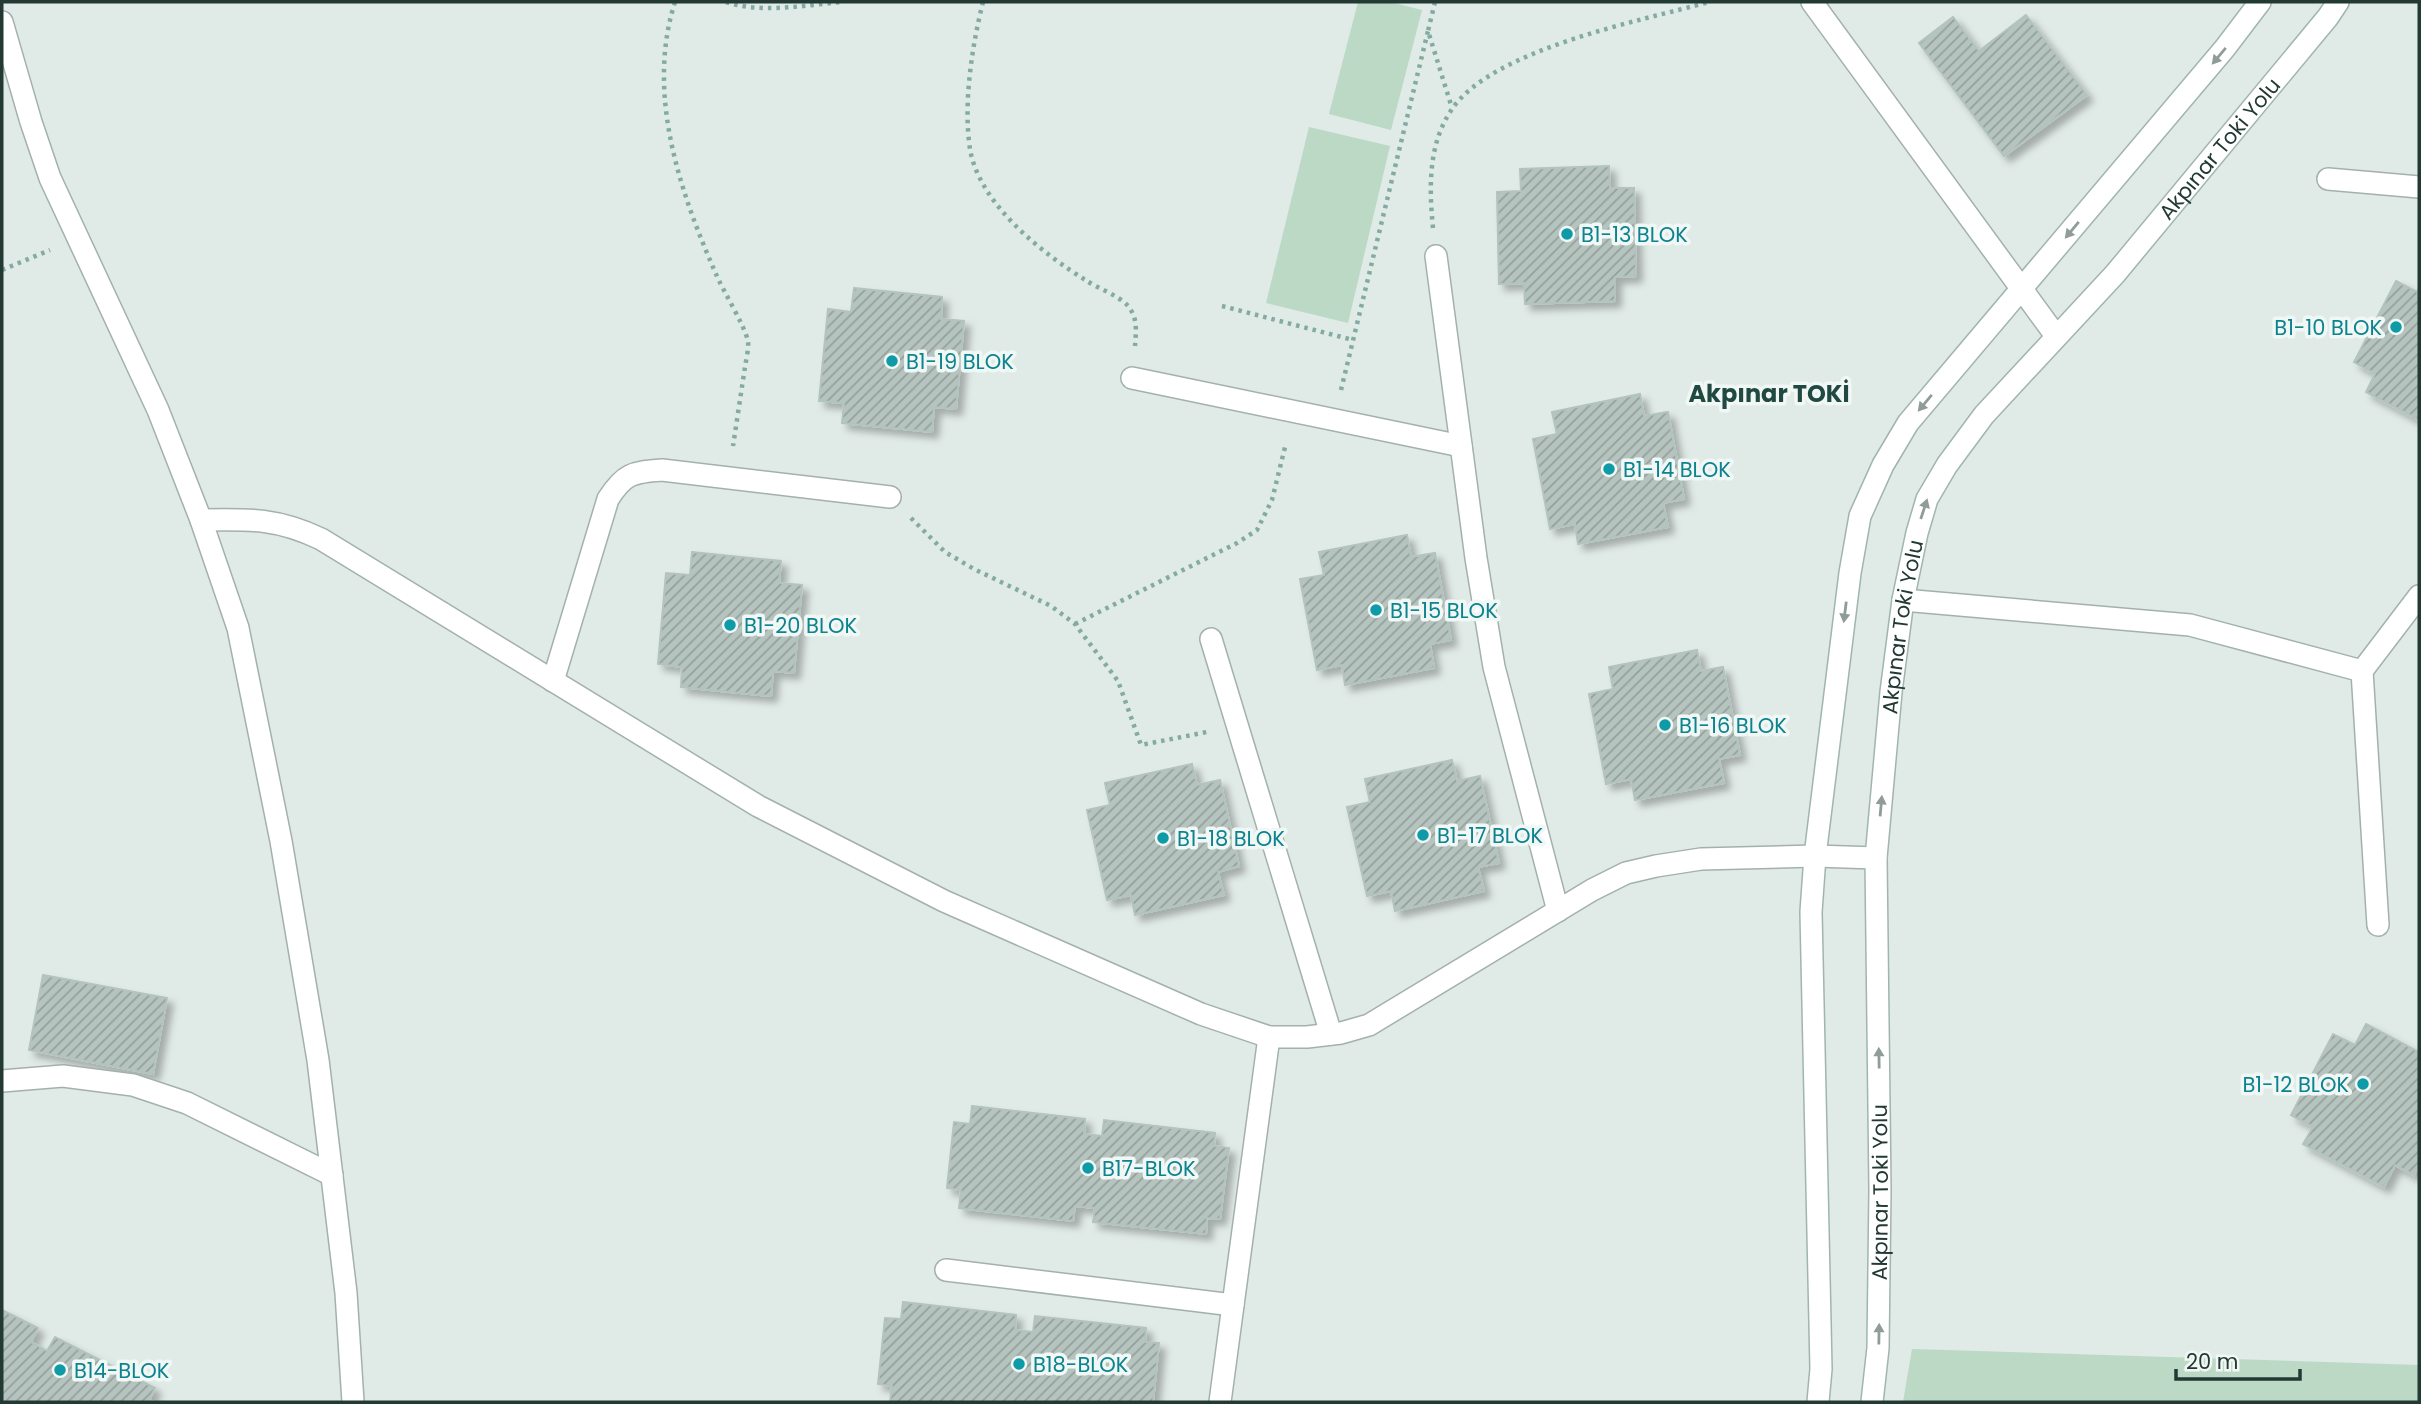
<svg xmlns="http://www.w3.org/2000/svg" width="2421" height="1404" viewBox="0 0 2421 1404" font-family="Poppins,sans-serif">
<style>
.green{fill:#bbd9c5}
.building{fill:url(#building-hatch);stroke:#b3c3bd;stroke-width:2;filter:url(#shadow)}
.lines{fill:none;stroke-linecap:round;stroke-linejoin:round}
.service-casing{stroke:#a3b1ad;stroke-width:24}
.minor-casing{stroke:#a3b1ad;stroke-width:24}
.secondary-casing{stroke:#a0b5af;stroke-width:24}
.path{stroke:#83aba1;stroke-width:4.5;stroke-dasharray:3.5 5;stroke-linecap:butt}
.service{stroke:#fff;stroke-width:21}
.minor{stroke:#fff;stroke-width:21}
.secondary{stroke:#fff;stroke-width:21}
.oneway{fill:#909c9a}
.culture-dot{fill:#0f9aa8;stroke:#f0f7f4;stroke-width:2.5}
.labels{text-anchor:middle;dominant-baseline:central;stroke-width:7;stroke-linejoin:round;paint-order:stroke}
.street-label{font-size:21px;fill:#223934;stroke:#f0f7f4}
.culture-label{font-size:21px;fill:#0d838f;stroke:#f0f7f4;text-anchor:start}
.quarter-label{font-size:24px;font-weight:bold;fill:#204942;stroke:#f0f7f4}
</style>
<defs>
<pattern id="building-hatch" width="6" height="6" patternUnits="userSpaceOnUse" patternTransform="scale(1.75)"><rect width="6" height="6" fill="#b6c4bf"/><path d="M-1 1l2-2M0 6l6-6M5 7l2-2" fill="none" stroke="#94a09c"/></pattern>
<filter id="shadow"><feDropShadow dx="6" dy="6" stdDeviation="3.5" flood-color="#0004"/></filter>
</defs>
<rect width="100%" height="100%" fill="#e0eae6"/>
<!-- green -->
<g class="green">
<path d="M 1358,2 L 1390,2 L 1422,10 L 1391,130 L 1329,114 Z"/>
<path d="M 1309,127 L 1390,146 L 1348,323 L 1266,303 Z"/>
<path d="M 1912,1349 L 2419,1365 L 2419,1402 L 1903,1402 Z"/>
</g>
<!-- building -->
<g class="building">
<path d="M 2026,15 L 2087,95 L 2004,156 L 1919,43 L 1953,17 L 1979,51 Z"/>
<path d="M 1609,166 L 1610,188 L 1634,188 L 1636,276 L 1615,277 L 1615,301 L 1525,304 L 1524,283 L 1499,284 L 1497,192 L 1521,191 L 1520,169 Z"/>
<path d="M 2396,281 L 2417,292 L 2419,288 L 2419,420 L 2366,392 L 2375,374 L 2354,362 Z"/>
<path d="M 854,288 L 942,297 L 941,319 L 964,321 L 956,409 L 934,407 L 932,432 L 842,423 L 844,403 L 819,401 L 828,309 L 851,312 Z"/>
<path d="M 1640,394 L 1644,416 L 1668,412 L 1684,499 L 1663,503 L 1668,527 L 1578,544 L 1575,524 L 1550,529 L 1533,439 L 1557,434 L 1552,412 Z"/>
<path d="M 1407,535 L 1411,557 L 1435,553 L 1451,640 L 1430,644 L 1434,668 L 1345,685 L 1342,665 L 1317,670 L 1300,579 L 1324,575 L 1319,552 Z"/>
<path d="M 692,552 L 781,561 L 779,583 L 802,585 L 794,673 L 773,671 L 771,696 L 681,687 L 682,667 L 658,664 L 666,573 L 690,575 Z"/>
<path d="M 1697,650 L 1701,671 L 1723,667 L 1740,755 L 1719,759 L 1724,783 L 1635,800 L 1631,779 L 1606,784 L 1589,694 L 1613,689 L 1609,667 Z"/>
<path d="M 1452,760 L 1457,781 L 1480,776 L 1499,863 L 1478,867 L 1484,891 L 1395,911 L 1391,891 L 1367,896 L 1347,807 L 1370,802 L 1365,779 Z"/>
<path d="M 1192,764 L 1197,785 L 1220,780 L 1239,866 L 1218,872 L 1224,895 L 1135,915 L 1131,895 L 1107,900 L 1087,810 L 1110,805 L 1105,783 Z"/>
<path d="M 43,975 L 167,998 L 153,1074 L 29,1050 Z"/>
<path d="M 2366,1024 L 2419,1052 L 2419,1164 L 2414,1175 L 2395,1165 L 2384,1187 L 2303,1144 L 2313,1127 L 2291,1115 L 2333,1034 L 2355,1045 Z"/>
<path d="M 972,1106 L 1085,1119 L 1084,1134 L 1102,1136 L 1104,1120 L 1215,1133 L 1214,1146 L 1229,1148 L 1220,1219 L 1207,1218 L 1206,1234 L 1093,1222 L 1095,1208 L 1075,1206 L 1073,1221 L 959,1208 L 961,1190 L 947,1188 L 954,1122 L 970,1124 Z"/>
<path d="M 903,1302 L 1016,1315 L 1015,1330 L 1033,1332 L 1035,1316 L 1146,1328 L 1145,1342 L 1159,1343 L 1153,1402 L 890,1402 L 892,1386 L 878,1384 L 885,1318 L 901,1319 Z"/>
<path d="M 2,1310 L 38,1328 L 31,1342 L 47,1351 L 55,1337 L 155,1388 L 149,1400 L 154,1402 L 2,1402 Z"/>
</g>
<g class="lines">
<!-- service casing -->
<g class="service-casing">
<g id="service">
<path d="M 1436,256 L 1476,558 L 1494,667 L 1558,911"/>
<path d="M 1132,378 L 1461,446"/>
<path d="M 1211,639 L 1331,1034"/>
<path d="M 553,681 L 608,499 C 624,474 632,472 662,470 L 890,497"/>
<path d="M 2,1081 L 63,1076 L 133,1085 L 187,1103 L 332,1175"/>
</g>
</g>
<!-- minor casing -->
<g class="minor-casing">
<g id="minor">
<path d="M 1812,2 L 2056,336"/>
<path d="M 2,22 L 31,122 L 50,178 L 158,410 L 201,520 L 238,628 L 281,841 L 318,1060 L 346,1293 L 353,1402"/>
<path d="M 2328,179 L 2419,187"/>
<path d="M 201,520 C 249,519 277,518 321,539 L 758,806 L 944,901 L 1201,1014 L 1269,1037 L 1307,1037 L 1341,1033 L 1369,1025 L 1592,890 L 1626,873 L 1656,866 L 1701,859 L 1815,856 L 1876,858"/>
<path d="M 1903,600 L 2190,625 L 2362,671 L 2378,925"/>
<path d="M 2362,671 L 2419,596"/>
<path d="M 946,1270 L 1233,1305"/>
<path d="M 1220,1402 L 1269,1037"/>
</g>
</g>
<!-- secondary casing -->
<g class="secondary-casing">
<g id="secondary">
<path d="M 1818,1402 L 1821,1369 L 1811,912 L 1815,856 L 1850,573 L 1860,516 L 1883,465 L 1908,423 L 2225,48 L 2260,2"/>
<path id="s1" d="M 1872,1402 L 1878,1348 L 1880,1190 L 1876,858 L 1891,692 L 1903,600 L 1917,533 L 1927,499 L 1947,465 L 1984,415 L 2115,274 L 2328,17 L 2338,2"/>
</g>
</g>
<!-- path -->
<g class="path">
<path d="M 675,2 C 646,92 679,190 716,274 C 723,291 744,324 748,341 C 749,348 746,360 745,367 C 741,393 737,420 733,446"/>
<path d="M 726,2 C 762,14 805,5 842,2"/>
<path d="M 983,2 C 972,46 963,104 970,149 C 979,204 1043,254 1087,281 C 1099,289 1118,295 1128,306 C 1138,318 1136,331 1135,346"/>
<path d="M 1435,2 L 1428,31 L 1452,108"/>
<path d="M 1433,228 C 1429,187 1428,144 1452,109 C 1493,49 1640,21 1709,2"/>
<path d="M 2,270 L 50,250"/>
<path d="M 1222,306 L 1353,340"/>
<path d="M 1341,390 L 1428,31"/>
<path d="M 911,518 L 945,552 L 974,569 L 1051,606 L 1075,624 L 1118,681 L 1141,745 L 1207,732"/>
<path d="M 1075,624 L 1237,543 L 1257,530 L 1272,500 L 1286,443"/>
</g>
<!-- service -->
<use href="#service" class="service"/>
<!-- minor -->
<use href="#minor" class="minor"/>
<!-- secondary -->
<use href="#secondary" class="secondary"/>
</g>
<!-- one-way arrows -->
<defs><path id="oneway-solid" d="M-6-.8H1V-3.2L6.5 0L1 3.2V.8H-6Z" transform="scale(1.75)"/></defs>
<g class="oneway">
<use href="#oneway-solid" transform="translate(2219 56) rotate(130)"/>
<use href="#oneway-solid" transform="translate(2072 230) rotate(130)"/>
<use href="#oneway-solid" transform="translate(1925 403) rotate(130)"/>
<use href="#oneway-solid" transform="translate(1924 509) rotate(-72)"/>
<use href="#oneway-solid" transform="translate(1845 612) rotate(97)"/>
<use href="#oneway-solid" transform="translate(1881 806) rotate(-85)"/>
<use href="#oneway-solid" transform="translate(1879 1058) rotate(-91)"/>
<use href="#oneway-solid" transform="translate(1879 1334) rotate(-89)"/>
</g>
<!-- markers -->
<g class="culture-dot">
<circle cx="1567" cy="234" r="7"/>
<circle cx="2396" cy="327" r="7"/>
<circle cx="892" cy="361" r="7"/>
<circle cx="1609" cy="469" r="7"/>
<circle cx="1376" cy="610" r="7"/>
<circle cx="730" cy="625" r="7"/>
<circle cx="1665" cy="725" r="7"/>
<circle cx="1423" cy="835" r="7"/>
<circle cx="1163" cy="838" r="7"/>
<circle cx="2363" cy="1084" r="7"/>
<circle cx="1088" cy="1168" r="7"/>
<circle cx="1019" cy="1364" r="7"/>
<circle cx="60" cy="1370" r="7"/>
</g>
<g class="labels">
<!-- street labels -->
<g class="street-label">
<text stroke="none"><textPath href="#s1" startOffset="1365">Akpınar Toki Yolu</textPath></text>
<text stroke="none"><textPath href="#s1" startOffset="777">Akpınar Toki Yolu</textPath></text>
<text stroke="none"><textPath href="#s1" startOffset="210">Akpınar Toki Yolu</textPath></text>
</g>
<!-- culture labels -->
<g class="culture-label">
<text x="1581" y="234">B1-13 BLOK</text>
<text x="2382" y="327" text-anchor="end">B1-10 BLOK</text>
<text x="906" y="361">B1-19 BLOK</text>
<text x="1623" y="469">B1-14 BLOK</text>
<text x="1390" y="610">B1-15 BLOK</text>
<text x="744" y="625">B1-20 BLOK</text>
<text x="1679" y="725">B1-16 BLOK</text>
<text x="1437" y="835">B1-17 BLOK</text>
<text x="1177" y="838">B1-18 BLOK</text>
<text x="2349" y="1084" text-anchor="end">B1-12 BLOK</text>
<text x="1102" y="1168">B17-BLOK</text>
<text x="1033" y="1364">B18-BLOK</text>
<text x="74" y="1370">B14-BLOK</text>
</g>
<!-- quarter labels -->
<g class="quarter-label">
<text x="1769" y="393">Akpınar TOKİ</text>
</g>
</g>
<!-- border -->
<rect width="2421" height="1404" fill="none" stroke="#223934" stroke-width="7"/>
<!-- scale -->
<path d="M2176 1369v10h124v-10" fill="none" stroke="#223934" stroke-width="3.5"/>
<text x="2186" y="1369" font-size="21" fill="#223934" stroke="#f0f7f4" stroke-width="5" paint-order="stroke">20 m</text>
</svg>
